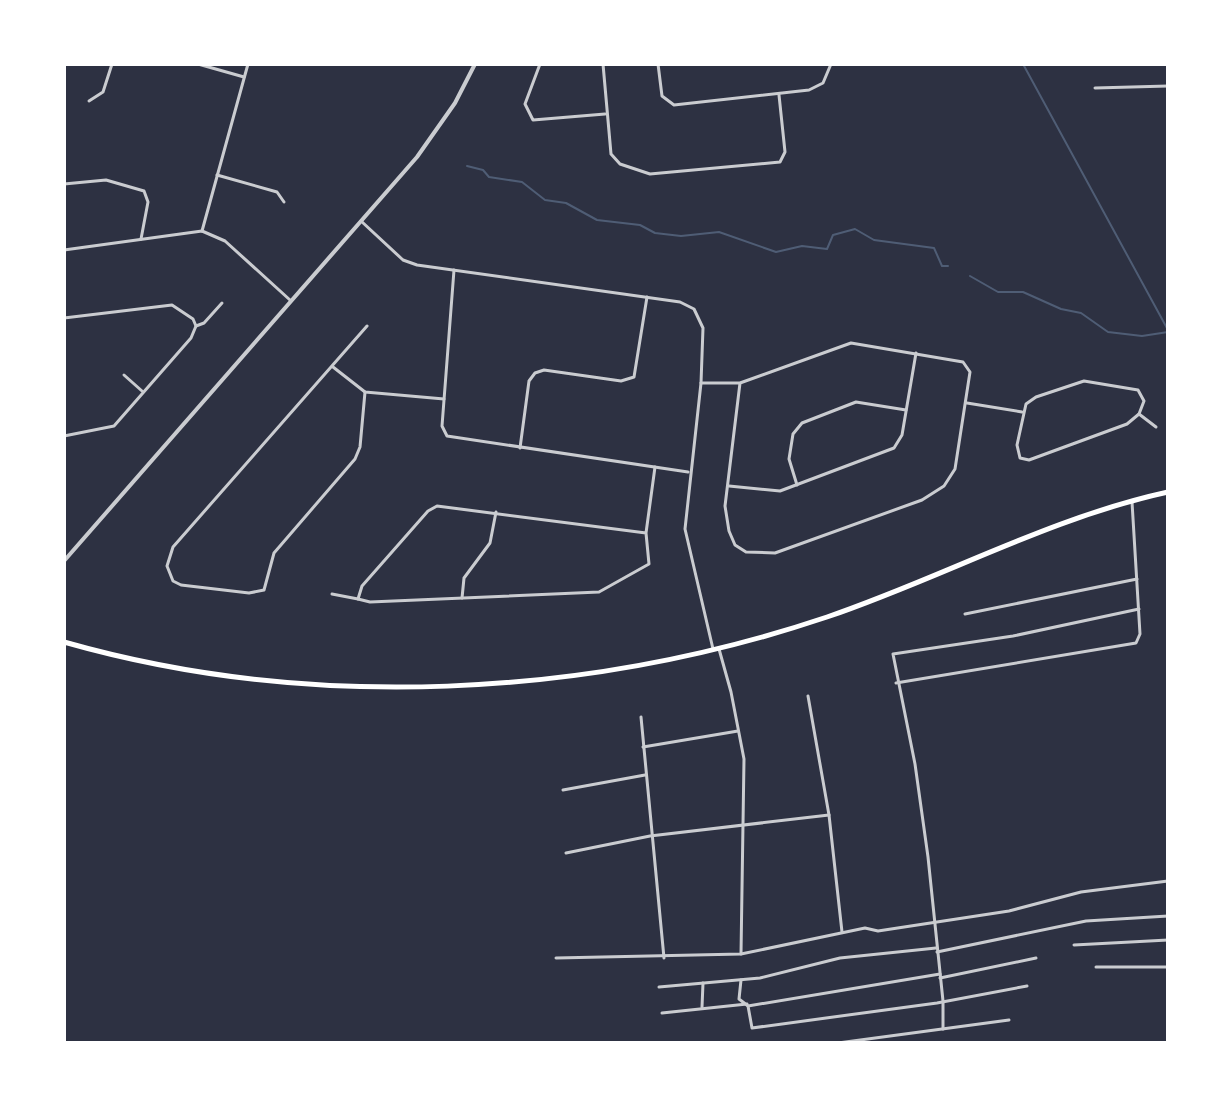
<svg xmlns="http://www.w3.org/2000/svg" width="1232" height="1107" viewBox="0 0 1232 1107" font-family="'PT Sans Narrow',sans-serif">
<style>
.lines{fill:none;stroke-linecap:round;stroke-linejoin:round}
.stream{stroke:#4f5d75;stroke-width:2}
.minor{stroke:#caccd0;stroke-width:3}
.tertiary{stroke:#caccd0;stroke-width:4}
.secondary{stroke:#fff;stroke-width:5}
</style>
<rect width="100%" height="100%" fill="#2d3142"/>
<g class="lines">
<!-- stream -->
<g class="stream">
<path d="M 1023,64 L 1168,330"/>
<path d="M 467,166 L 483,170 L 489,177 L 522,182 L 545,200 L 566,203 L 597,220 L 640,225 L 655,233 L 681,236 L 719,232 L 776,252 L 802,246 L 827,249 L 833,235 L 855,229 L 874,240 L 934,248 L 942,266 L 948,266"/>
<path d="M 970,276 L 998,292 L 1023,292 L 1061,309 L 1081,313 L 1108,332 L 1142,336 L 1168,332"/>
</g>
<!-- minor -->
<g class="minor">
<path d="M 198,64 L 244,77"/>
<path d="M 540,64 L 525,104 L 533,120 L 605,114"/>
<path d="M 603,64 L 611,154 L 620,164 L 650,174 L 780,162 L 785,152 L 779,95"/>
<path d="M 658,64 L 662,96 L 674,105 L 809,90 L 823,83 L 831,64"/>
<path d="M 1095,88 L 1168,86"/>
<path d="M 89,101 L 103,92 L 112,64"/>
<path d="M 217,175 L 277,192 L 284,202"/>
<path d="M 64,184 L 106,180 L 144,191 L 148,202 L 141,239"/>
<path d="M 361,221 L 403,260 L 417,265 L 680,302 L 694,309 L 703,328 L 701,383 L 685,529 L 713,649"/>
<path d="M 202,231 L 248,64"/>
<path d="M 64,250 L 202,231 L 225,241 L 290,300"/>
<path d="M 454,270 L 442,426 L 447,436 L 688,472"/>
<path d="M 64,318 L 172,305 L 193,319 L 196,326 L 191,338 L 114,426 L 64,436"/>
<path d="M 196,326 L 204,323 L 222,303"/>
<path d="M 333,367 L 365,392 L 444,399"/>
<path d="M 124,375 L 142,391"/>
<path d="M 1084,381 L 1138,390 L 1144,401 L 1139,414 L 1127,424 L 1029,460 L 1020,458 L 1017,445 L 1026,404 L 1036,397 Z"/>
<path d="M 701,383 L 740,383 L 725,506 L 729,531 L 735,545 L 746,552 L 775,553 L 922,500 L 944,486 L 955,469 L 970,372 L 963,362 L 851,343 L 740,383"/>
<path d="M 365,392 L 360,447 L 355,459 L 274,553 L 264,590 L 249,593 L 181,585 L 173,581 L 167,566 L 173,547 L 367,326"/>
<path d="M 967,403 L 1022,412"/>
<path d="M 1139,414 L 1156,427"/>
<path d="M 520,448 L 529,381 L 535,373 L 544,370 L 621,381 L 634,377 L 647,297"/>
<path d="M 797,485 L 789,459 L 793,434 L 802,423 L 856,402 L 906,410"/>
<path d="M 729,486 L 780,491 L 894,448 L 902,435 L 916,353"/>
<path d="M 646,533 L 437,506 L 428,511 L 362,586 L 358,599 L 370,602 L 599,592 L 649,564 L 646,533 L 655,467"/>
<path d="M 332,594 L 358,599"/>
<path d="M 462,598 L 464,578 L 490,543 L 496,512"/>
<path d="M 965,614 L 1137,579"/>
<path d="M 719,649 L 731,692 L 744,759 L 741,954"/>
<path d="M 896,683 L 1136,643 L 1140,634 L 1132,502"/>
<path d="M 808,696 L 829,815 L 842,932"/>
<path d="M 641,717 L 664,958"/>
<path d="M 643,747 L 738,731"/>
<path d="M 563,790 L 645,775"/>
<path d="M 566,853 L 650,836 L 829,815"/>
<path d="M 1074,945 L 1168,940"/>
<path d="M 937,952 L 1086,921 L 1168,916"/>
<path d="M 556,958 L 741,954 L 865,928 L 878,931 L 1009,911 L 1081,892 L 1168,881"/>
<path d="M 1096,967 L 1168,967"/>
<path d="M 940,978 L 1036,958"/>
<path d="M 741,980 L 739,999 L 748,1006 L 752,1028 L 937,1003 L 1027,986"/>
<path d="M 659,987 L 760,978 L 840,958 L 936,948"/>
<path d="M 748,1006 L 940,974"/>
<path d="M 702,1007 L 703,983"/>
<path d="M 662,1013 L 747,1004"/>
<path d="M 943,1029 L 943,1001 L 928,857 L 915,764 L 893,654 L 1013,636 L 1139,609"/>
<path d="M 838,1043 L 1009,1020"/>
</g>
<!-- tertiary -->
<path class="tertiary" d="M 64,561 L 417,157 L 455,103 L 475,64"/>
<!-- secondary -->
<path class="secondary" d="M 64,642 C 310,712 586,698 827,617 C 942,578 1049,518 1168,492"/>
</g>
<!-- border -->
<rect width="1232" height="1107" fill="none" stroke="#ffffff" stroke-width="132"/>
</svg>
